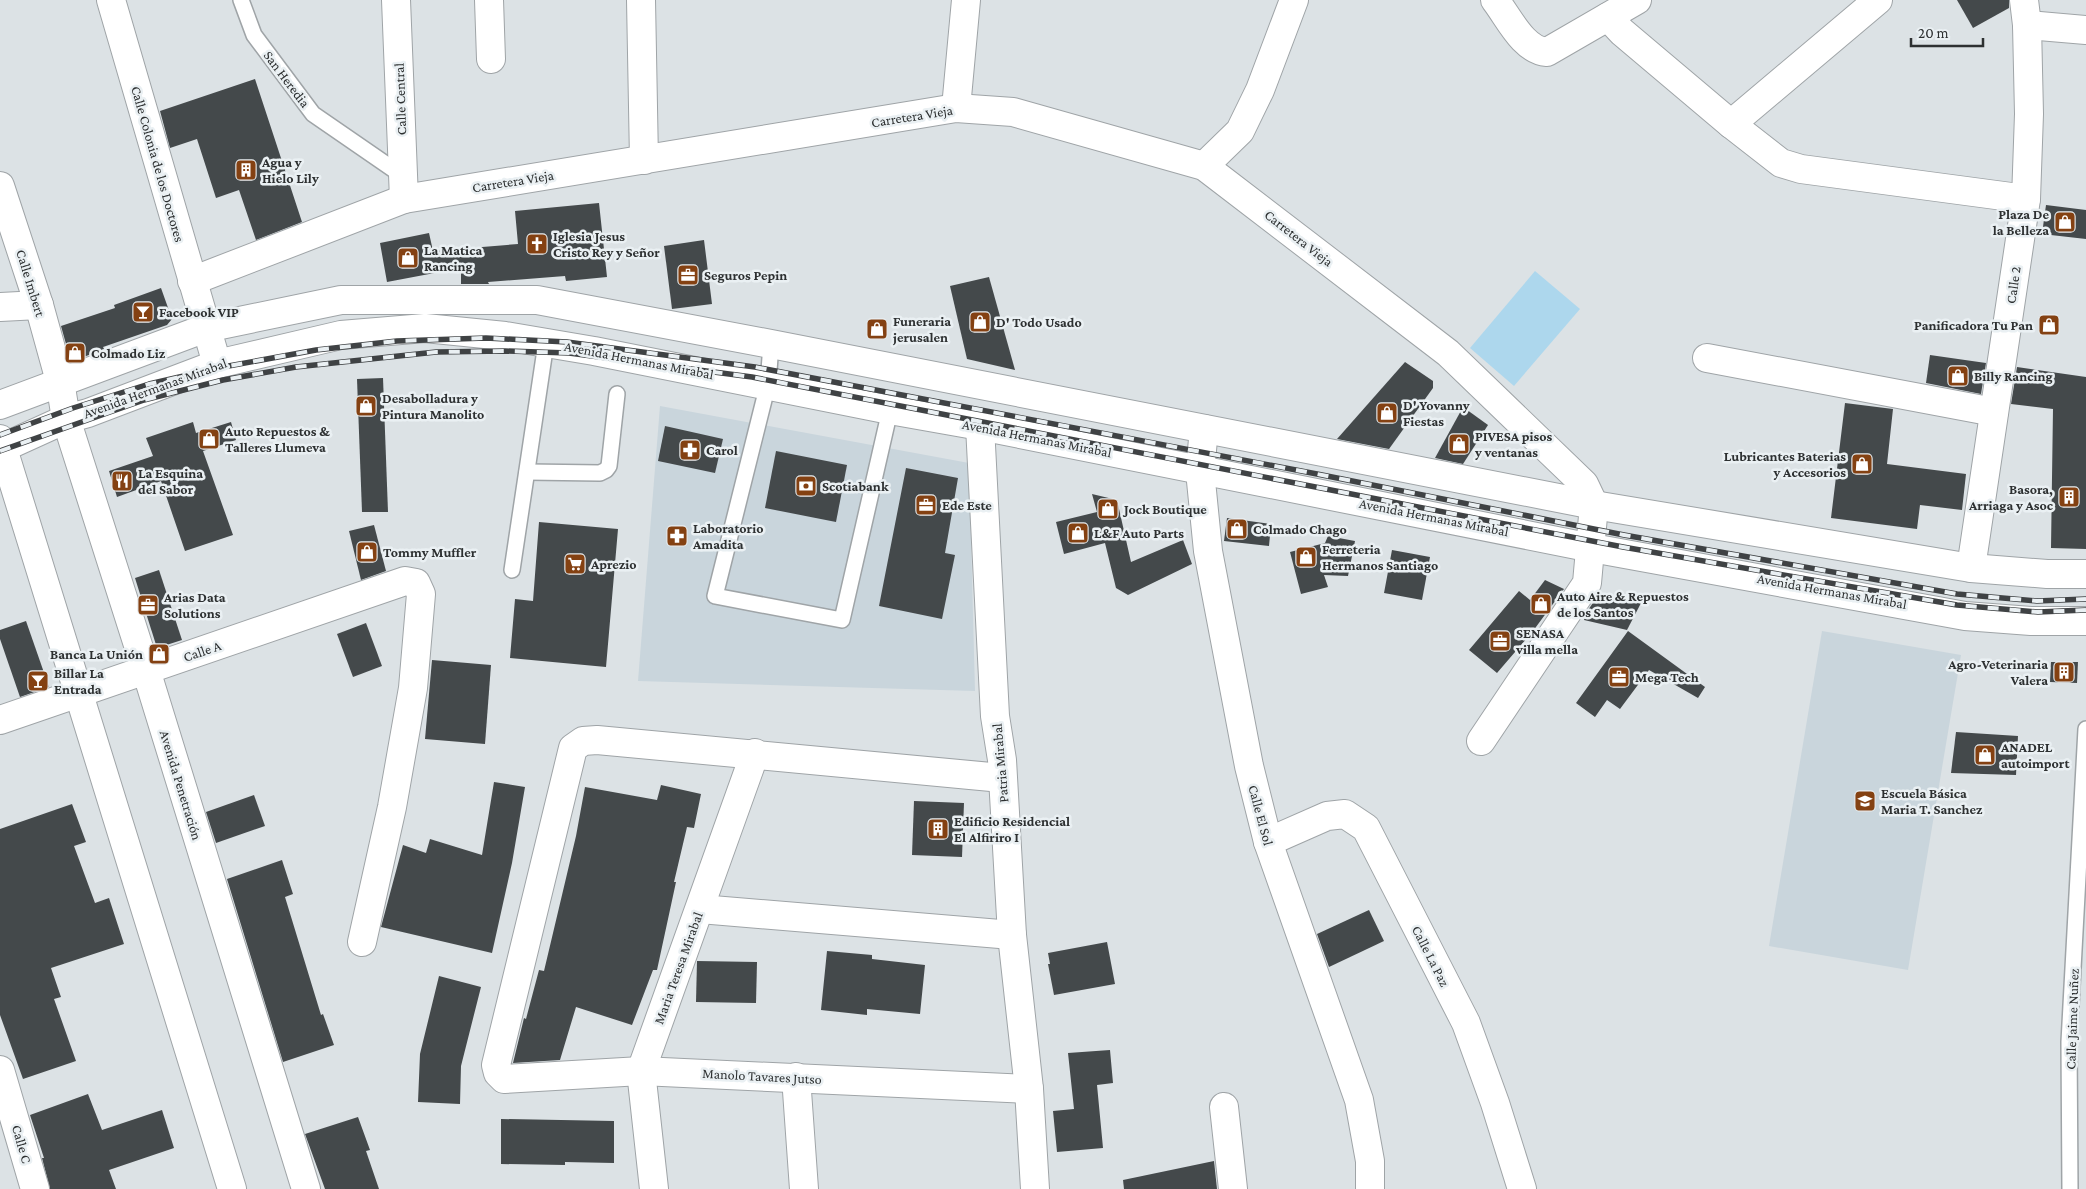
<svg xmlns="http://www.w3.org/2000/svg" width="2086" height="1189" viewBox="0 0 2086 1189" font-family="'Crimson Pro',serif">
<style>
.built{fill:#c9d5dc}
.green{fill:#add7ed}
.building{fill:#44494b}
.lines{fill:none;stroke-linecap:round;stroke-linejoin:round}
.service-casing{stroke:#9fa4a7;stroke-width:18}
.minor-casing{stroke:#9fa4a7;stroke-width:30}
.tertiary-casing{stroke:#9fa4a7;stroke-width:30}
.primary-casing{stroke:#9fa4a7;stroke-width:30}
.service{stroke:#fff;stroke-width:15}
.minor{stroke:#fff;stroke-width:28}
.tertiary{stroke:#fff;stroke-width:28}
.primary{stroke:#fff;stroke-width:28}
.rail-casing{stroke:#3f4244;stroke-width:5.5}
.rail{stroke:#eaf0f3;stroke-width:4;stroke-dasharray:11;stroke-linecap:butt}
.labels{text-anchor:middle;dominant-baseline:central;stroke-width:5;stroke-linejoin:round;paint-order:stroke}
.street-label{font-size:14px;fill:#2d3031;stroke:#eaf0f3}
.poi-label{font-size:14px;font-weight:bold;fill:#2d3031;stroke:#eaf0f3;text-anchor:start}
</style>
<rect width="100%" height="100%" fill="#dce2e5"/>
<!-- built -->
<g class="built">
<path d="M 660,406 L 969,463 L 975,691 L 638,681 Z"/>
<path d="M 1822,631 L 1961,655 L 1908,970 L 1769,946 Z"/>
</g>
<!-- green -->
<path class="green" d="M 1535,271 L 1580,309 L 1514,386 L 1470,348 Z"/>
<!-- building -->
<g class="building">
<path d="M 1957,0 L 2009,0 L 2009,8 L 1973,28 Z"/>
<path d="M 255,79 L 302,222 L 256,240 L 239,190 L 216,198 L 197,139 L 170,148 L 160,111 Z"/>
<path d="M 599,203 L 607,277 L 566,281 L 565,276 L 488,282 L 489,284 L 461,284 L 461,268 L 387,282 L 380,243 L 429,233 L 433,251 L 518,244 L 515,211 Z"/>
<path d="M 2046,205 L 2086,210 L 2086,239 L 2042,234 Z"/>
<path d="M 704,240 L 712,304 L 672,309 L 664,246 Z"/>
<path d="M 989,277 L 1015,370 L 967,359 L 950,286 Z"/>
<path d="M 161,288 L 172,319 L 167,325 L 103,347 L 104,349 L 71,362 L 61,326 L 115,308 L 114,305 Z"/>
<path d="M 1930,355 L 1986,363 L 1981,394 L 1926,383 Z"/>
<path d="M 1405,362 L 1433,381 L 1433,388 L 1389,449 L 1337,439 Z"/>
<path d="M 2017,367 L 2086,377 L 2086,549 L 2051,548 L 2053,409 L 2011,404 Z"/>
<path d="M 383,378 L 388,512 L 362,512 L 357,379 Z"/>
<path d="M 1845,403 L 1893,409 L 1887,464 L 1966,474 L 1962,510 L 1920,505 L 1917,529 L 1831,518 Z"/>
<path d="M 1463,407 L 1488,425 L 1463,464 L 1435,458 Z"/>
<path d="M 193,422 L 196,433 L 231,422 L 236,440 L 203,451 L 233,535 L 185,551 L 161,481 L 117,497 L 109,471 L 153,456 L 146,438 Z"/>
<path d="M 665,426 L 723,439 L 715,473 L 658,461 Z"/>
<path d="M 776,451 L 847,465 L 836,522 L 765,508 Z"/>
<path d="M 906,468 L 958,478 L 945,553 L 955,555 L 942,619 L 879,606 Z"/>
<path d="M 1092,494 L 1117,500 L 1131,562 L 1183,540 L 1192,564 L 1128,595 L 1116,588 L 1105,543 L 1064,554 L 1056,522 L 1097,512 Z"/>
<path d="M 1227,518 L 1271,524 L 1269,546 L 1224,541 Z"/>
<path d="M 539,522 L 618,529 L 606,667 L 510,658 L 515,599 L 533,601 Z"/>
<path d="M 374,525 L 386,571 L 361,580 L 349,531 Z"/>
<path d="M 1328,536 L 1355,541 L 1348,576 L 1324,575 L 1328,587 L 1301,594 L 1290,552 L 1325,543 Z"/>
<path d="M 1392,550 L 1430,557 L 1422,600 L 1384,593 Z"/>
<path d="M 159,570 L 182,640 L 157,648 L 135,578 Z"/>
<path d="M 1545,580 L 1564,589 L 1533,631 L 1497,673 L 1469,650 L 1519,591 L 1530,600 Z"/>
<path d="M 1599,594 L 1641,603 L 1627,630 L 1584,620 L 1586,613 Z"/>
<path d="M 26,621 L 49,687 L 20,697 L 0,639 L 0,630 Z"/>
<path d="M 366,623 L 382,666 L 353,677 L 337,634 Z"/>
<path d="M 1628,631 L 1705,687 L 1698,698 L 1649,670 L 1620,709 L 1607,700 L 1595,717 L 1576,703 Z"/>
<path d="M 432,660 L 491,665 L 485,744 L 425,739 Z"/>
<path d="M 2051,662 L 2078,662 L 2077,683 L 2050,682 Z"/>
<path d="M 1956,732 L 2018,736 L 2016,775 L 1951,773 Z"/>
<path d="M 494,782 L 525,787 L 512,863 L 492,953 L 381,927 L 403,845 L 426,853 L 430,839 L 482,855 Z"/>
<path d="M 661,785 L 701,794 L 694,828 L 687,827 L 674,882 L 676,882 L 657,970 L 653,970 L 632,1025 L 576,1007 L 560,1060 L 513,1063 L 524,1018 L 526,1019 L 539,970 L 544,971 L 576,836 L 585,787 L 657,800 Z"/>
<path d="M 254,795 L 265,826 L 216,843 L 206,812 Z"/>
<path d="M 914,801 L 964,803 L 962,857 L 912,855 Z"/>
<path d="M 72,804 L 86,842 L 74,846 L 95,903 L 109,898 L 124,944 L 51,968 L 61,997 L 54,999 L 76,1061 L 23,1079 L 0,1015 L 0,829 Z"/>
<path d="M 282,860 L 293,894 L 285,897 L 321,1015 L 323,1014 L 334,1045 L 283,1062 L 227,879 Z"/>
<path d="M 1369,910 L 1384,941 L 1329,967 L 1317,934 Z"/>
<path d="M 1107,942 L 1115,984 L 1054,995 L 1048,964 L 1050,964 L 1048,953 Z"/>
<path d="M 827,951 L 872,955 L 872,959 L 925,965 L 920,1014 L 867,1009 L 867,1015 L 821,1010 Z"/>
<path d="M 697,961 L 757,962 L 756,1003 L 696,1002 Z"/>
<path d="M 439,976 L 481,987 L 461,1066 L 460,1104 L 418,1102 L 420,1054 Z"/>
<path d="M 1110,1050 L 1113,1083 L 1097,1085 L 1103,1148 L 1057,1152 L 1053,1111 L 1074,1109 L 1068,1053 Z"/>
<path d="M 88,1094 L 102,1130 L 162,1110 L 174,1148 L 109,1170 L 116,1189 L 50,1189 L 42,1158 L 44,1158 L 30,1115 Z"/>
<path d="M 358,1117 L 370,1150 L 366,1151 L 379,1189 L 325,1189 L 305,1134 Z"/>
<path d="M 501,1119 L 614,1121 L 614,1163 L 565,1162 L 565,1165 L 501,1164 Z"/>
<path d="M 1214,1161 L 1217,1189 L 1124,1189 L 1123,1180 Z"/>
</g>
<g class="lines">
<!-- service casing -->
<g class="service-casing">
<g id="service">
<path d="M 241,0 L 254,35 L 313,114 L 403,176"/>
<path d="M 771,344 L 768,384 L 715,596 L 842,620 L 890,410"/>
<path d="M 527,472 L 600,473 L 606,470 L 609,466 L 617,394"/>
<path d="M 512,570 L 546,343"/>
<path d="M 2070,1189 L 2069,1042 L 2086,729"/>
</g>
</g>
<!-- minor casing -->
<g class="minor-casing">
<g id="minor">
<path d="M 111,0 L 217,364"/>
<path d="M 396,0 L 404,199"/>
<path d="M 489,0 L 491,59"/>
<path d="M 641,0 L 644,160"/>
<path d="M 1495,0 C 1509,18 1523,50 1547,52 L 1637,0"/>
<path d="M 1608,17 L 1622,32 L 1731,124 L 1781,163 L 1801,169 L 2026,199"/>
<path d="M 2027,25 L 2086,30"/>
<path d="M 956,108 L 966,0"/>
<path d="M 1731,124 L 1878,0"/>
<path d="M 1204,166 L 1240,131 L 1260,90 L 1294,0"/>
<path d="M 0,186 L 39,305 L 60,381"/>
<path d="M 192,281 L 404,199 L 956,108 L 1013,112 L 1204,166 L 1448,353 L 1584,484 L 1594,505 L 1587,583 L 1481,741"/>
<path d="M 0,307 L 39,305"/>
<path d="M 1707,358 L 1994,412"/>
<path d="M 980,426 L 995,716 L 1002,760 L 1012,935 L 1029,1089 L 1035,1189"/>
<path d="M 1204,429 L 1200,471 L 1208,551 L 1249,766 L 1268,842 L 1359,1100 L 1370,1161 L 1370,1189"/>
<path d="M 1971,568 L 2026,199 L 2029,114 L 2027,25 L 2024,0"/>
<path d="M 0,720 L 405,581 L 416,583 L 421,594 L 413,688 L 392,807 L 362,942"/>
<path d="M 1002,778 L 597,740 L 583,741 L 573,748 L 496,1065 L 498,1073 L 504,1079 L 641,1071 L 1029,1089"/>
<path d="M 1268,842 L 1327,816 L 1345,814 L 1366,828 L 1466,1023 L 1495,1103 L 1522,1189"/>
<path d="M 700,909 L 1012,935"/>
<path d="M 0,1070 L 35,1189"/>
<path d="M 796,1077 L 804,1189"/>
<path d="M 1224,1107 L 1233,1189"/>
<path d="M 654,1189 L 641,1071 L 755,753"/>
</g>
</g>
<!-- tertiary casing -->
<g class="tertiary-casing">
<g id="tertiary">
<path d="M 60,381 L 66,419 L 146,670 L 306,1189"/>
<path d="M 0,439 L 232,1189"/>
</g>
</g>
<!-- primary casing -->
<g class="primary-casing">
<g id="primary">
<path d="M 0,405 L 206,328 L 341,300 L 537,300 L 771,344 L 1594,505 L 1971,568 L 2047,574 L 2086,574"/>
<path d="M 0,449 L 66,419 L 88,413 L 217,364 L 341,335 L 425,328 L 505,336 L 594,351 L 890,410 L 980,426 L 1592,548 L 1965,616 L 2031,621 L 2086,621"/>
</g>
</g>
<!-- service -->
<use href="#service" class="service"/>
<!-- minor -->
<use href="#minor" class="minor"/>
<!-- tertiary -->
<use href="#tertiary" class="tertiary"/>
<!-- primary -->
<use href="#primary" class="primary"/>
<!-- rail casing -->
<g class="rail-casing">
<g id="rail">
<path d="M 0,435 L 73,408 L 149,384 L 223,367 L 316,350 L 397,341 L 486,338 L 567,342 L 755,367 L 1317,474 L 1624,535 L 1957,594 L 2037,601 L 2086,599"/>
<path d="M 0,451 L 144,400 L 223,380 L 296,367 L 436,352 L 505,351 L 569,353 L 752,377 L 1623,547 L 1957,605 L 2038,612 L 2086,610"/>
</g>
</g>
<!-- rail -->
<use href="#rail" class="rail"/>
</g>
<!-- icons -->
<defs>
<g id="building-square" transform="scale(1.125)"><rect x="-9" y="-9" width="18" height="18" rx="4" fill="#844112" stroke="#eaf0f3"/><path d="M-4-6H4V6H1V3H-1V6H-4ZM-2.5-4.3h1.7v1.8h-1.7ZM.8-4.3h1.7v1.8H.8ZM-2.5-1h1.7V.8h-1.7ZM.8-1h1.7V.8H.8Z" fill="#fff"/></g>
<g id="shop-square" transform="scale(1.125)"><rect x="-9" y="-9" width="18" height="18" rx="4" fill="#844112" stroke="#eaf0f3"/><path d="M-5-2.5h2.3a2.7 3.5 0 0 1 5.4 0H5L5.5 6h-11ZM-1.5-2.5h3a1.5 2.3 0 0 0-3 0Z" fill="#fff"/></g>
<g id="church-square" transform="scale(1.125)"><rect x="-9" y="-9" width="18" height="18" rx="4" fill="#844112" stroke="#eaf0f3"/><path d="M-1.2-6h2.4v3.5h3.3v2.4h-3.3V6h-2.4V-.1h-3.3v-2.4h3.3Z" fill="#fff"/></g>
<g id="office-square" transform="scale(1.125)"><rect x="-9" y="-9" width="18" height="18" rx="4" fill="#844112" stroke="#eaf0f3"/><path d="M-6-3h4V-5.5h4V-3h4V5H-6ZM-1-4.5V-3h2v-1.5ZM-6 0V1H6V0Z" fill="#fff"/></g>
<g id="bar-square" transform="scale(1.125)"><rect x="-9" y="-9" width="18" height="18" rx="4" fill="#844112" stroke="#eaf0f3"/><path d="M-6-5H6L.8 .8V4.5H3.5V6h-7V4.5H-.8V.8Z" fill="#fff"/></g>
<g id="pharmacy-square" transform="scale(1.125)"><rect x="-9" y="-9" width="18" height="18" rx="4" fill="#844112" stroke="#eaf0f3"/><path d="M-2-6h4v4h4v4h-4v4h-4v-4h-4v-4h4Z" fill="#fff"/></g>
<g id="restaurant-square" transform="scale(1.125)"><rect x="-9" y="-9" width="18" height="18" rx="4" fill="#844112" stroke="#eaf0f3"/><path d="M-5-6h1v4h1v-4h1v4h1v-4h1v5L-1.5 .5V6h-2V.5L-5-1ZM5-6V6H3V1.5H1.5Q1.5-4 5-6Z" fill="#fff"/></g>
<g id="bank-square" transform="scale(1.125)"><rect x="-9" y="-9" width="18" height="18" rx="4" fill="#844112" stroke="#eaf0f3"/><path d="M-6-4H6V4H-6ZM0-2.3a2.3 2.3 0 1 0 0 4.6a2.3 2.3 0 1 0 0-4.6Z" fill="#fff"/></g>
<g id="supermarket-square" transform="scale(1.125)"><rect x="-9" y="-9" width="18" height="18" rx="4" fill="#844112" stroke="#eaf0f3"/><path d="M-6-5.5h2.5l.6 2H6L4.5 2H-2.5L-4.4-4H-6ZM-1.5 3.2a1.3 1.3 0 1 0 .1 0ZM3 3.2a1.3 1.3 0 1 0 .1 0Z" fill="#fff"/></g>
<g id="school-square" transform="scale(1.125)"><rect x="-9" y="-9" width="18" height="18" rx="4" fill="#844112" stroke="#eaf0f3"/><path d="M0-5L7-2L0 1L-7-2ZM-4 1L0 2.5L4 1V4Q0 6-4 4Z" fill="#fff"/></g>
</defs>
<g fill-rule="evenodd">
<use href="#building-square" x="246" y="170"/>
<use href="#shop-square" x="2065" y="222"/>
<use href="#church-square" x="537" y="244"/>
<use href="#shop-square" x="408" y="258"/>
<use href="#office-square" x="688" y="275"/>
<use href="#bar-square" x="143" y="312"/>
<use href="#shop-square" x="980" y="322"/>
<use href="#shop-square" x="2049" y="325"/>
<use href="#shop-square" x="877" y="329"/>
<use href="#shop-square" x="75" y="353"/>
<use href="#shop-square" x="1958" y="376"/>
<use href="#shop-square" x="366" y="406"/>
<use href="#shop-square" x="1387" y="413"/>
<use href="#shop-square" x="209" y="439"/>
<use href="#shop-square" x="1459" y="444"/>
<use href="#pharmacy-square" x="690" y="450"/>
<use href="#shop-square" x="1862" y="464"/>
<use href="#restaurant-square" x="122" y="481"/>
<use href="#bank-square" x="806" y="486"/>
<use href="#building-square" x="2069" y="497"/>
<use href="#office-square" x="926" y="505"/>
<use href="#shop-square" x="1108" y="509"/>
<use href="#shop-square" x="1237" y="529"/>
<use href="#shop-square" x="1078" y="533"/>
<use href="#pharmacy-square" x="677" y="536"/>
<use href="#shop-square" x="367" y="552"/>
<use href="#shop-square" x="1306" y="557"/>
<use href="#supermarket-square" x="575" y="564"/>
<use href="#shop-square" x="1541" y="604"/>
<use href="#office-square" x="148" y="605"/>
<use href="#office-square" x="1500" y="641"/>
<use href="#shop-square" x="159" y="654"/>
<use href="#building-square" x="2064" y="672"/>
<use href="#office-square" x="1619" y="677"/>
<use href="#bar-square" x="38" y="681"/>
<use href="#shop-square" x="1985" y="755"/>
<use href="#school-square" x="1865" y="801"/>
<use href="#building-square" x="938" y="829"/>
</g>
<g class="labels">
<!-- street labels -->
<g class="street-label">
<text transform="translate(287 79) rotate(53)">San Heredia</text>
<text transform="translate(400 99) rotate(-92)">Calle Central</text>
<text transform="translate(912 116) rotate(-9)">Carretera Vieja</text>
<text transform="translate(158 164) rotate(74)">Calle Colonia de los Doctores</text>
<text transform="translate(513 181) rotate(-9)">Carretera Vieja</text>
<text transform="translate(1299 238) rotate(38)">Carretera Vieja</text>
<text transform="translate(31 283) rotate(73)">Calle Imbert</text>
<text transform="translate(2013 285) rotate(-82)">Calle 2</text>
<text transform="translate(639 360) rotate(11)">Avenida Hermanas Mirabal</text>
<text transform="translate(155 388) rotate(-20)">Avenida Hermanas Mirabal</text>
<text transform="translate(1037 438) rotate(11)">Avenida Hermanas Mirabal</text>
<text transform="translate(1434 517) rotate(11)">Avenida Hermanas Mirabal</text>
<text transform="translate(1832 591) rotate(10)">Avenida Hermanas Mirabal</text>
<text transform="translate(202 651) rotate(-19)">Calle A</text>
<text transform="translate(1000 763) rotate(-95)">Patria Mirabal</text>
<text transform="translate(181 785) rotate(73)">Avenida Penetración</text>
<text transform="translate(1261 815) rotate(75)">Calle El Sol</text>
<text transform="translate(1431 956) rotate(63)">Calle La Paz</text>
<text transform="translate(678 968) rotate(-70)">Maria Teresa Mirabal</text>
<text transform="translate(2072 1019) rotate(-88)">Calle Jaime Nuñez</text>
<text transform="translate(762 1076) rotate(3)">Manolo Tavares Jutso</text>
<text transform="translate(22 1144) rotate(74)">Calle C</text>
</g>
<!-- poi labels -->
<g class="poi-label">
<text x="262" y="162">Agua y<tspan x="262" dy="16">Hielo Lily</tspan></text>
<text x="2049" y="214" text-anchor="end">Plaza De<tspan x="2049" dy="16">la Belleza</tspan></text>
<text x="553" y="236">Iglesia Jesus<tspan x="553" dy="16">Cristo Rey y Señor</tspan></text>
<text x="424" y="250">La Matica<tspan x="424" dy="16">Rancing</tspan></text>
<text x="704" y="275">Seguros Pepin</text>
<text x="159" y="312">Facebook VIP</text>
<text x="893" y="321">Funeraria<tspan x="893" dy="16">jerusalen</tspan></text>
<text x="996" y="322">D' Todo Usado</text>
<text x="2033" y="325" text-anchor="end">Panificadora Tu Pan</text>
<text x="91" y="353">Colmado Liz</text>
<text x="1974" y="376">Billy Rancing</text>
<text x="382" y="398">Desabolladura y<tspan x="382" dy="16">Pintura Manolito</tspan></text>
<text x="1403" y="405">D' Yovanny<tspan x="1403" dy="16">Fiestas</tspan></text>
<text x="225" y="431">Auto Repuestos &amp;<tspan x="225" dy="16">Talleres Llumeva</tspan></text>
<text x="1475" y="436">PIVESA pisos<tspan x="1475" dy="16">y ventanas</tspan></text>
<text x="706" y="450">Carol</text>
<text x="1846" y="456" text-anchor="end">Lubricantes Baterias<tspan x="1846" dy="16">y Accesorios</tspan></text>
<text x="138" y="473">La Esquina<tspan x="138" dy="16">del Sabor</tspan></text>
<text x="822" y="486">Scotiabank</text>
<text x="2053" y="489" text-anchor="end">Basora,<tspan x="2053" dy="16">Arriaga y Asoc</tspan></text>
<text x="942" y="505">Ede Este</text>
<text x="1124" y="509">Jock Boutique</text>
<text x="693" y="528">Laboratorio<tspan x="693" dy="16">Amadita</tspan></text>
<text x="1253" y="529">Colmado Chago</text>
<text x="1094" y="533">L&amp;F Auto Parts</text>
<text x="1322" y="549">Ferreteria<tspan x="1322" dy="16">Hermanos Santiago</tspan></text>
<text x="383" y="552">Tommy Muffler</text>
<text x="591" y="564">Aprezio</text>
<text x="1557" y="596">Auto Aire &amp; Repuestos<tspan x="1557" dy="16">de los Santos</tspan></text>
<text x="164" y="597">Arias Data<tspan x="164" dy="16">Solutions</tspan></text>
<text x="1516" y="633">SENASA<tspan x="1516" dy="16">villa mella</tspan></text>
<text x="143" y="654" text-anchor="end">Banca La Unión</text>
<text x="2048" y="664" text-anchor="end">Agro-Veterinaria<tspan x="2048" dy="16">Valera</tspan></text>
<text x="54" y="673">Billar La<tspan x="54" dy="16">Entrada</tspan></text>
<text x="1635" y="677">Mega Tech</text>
<text x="2001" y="747">ANADEL<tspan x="2001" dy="16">autoimport</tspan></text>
<text x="1881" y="793">Escuela Básica<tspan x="1881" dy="16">Maria T. Sanchez</tspan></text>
<text x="954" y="821">Edificio Residencial<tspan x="954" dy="16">El Alfiriro I</tspan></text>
</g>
</g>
<!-- scale -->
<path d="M1911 38v8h72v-8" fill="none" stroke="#2d3031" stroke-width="2.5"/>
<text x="1918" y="38" font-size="15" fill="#2d3031" stroke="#eaf0f3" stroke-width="4" paint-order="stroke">20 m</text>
</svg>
